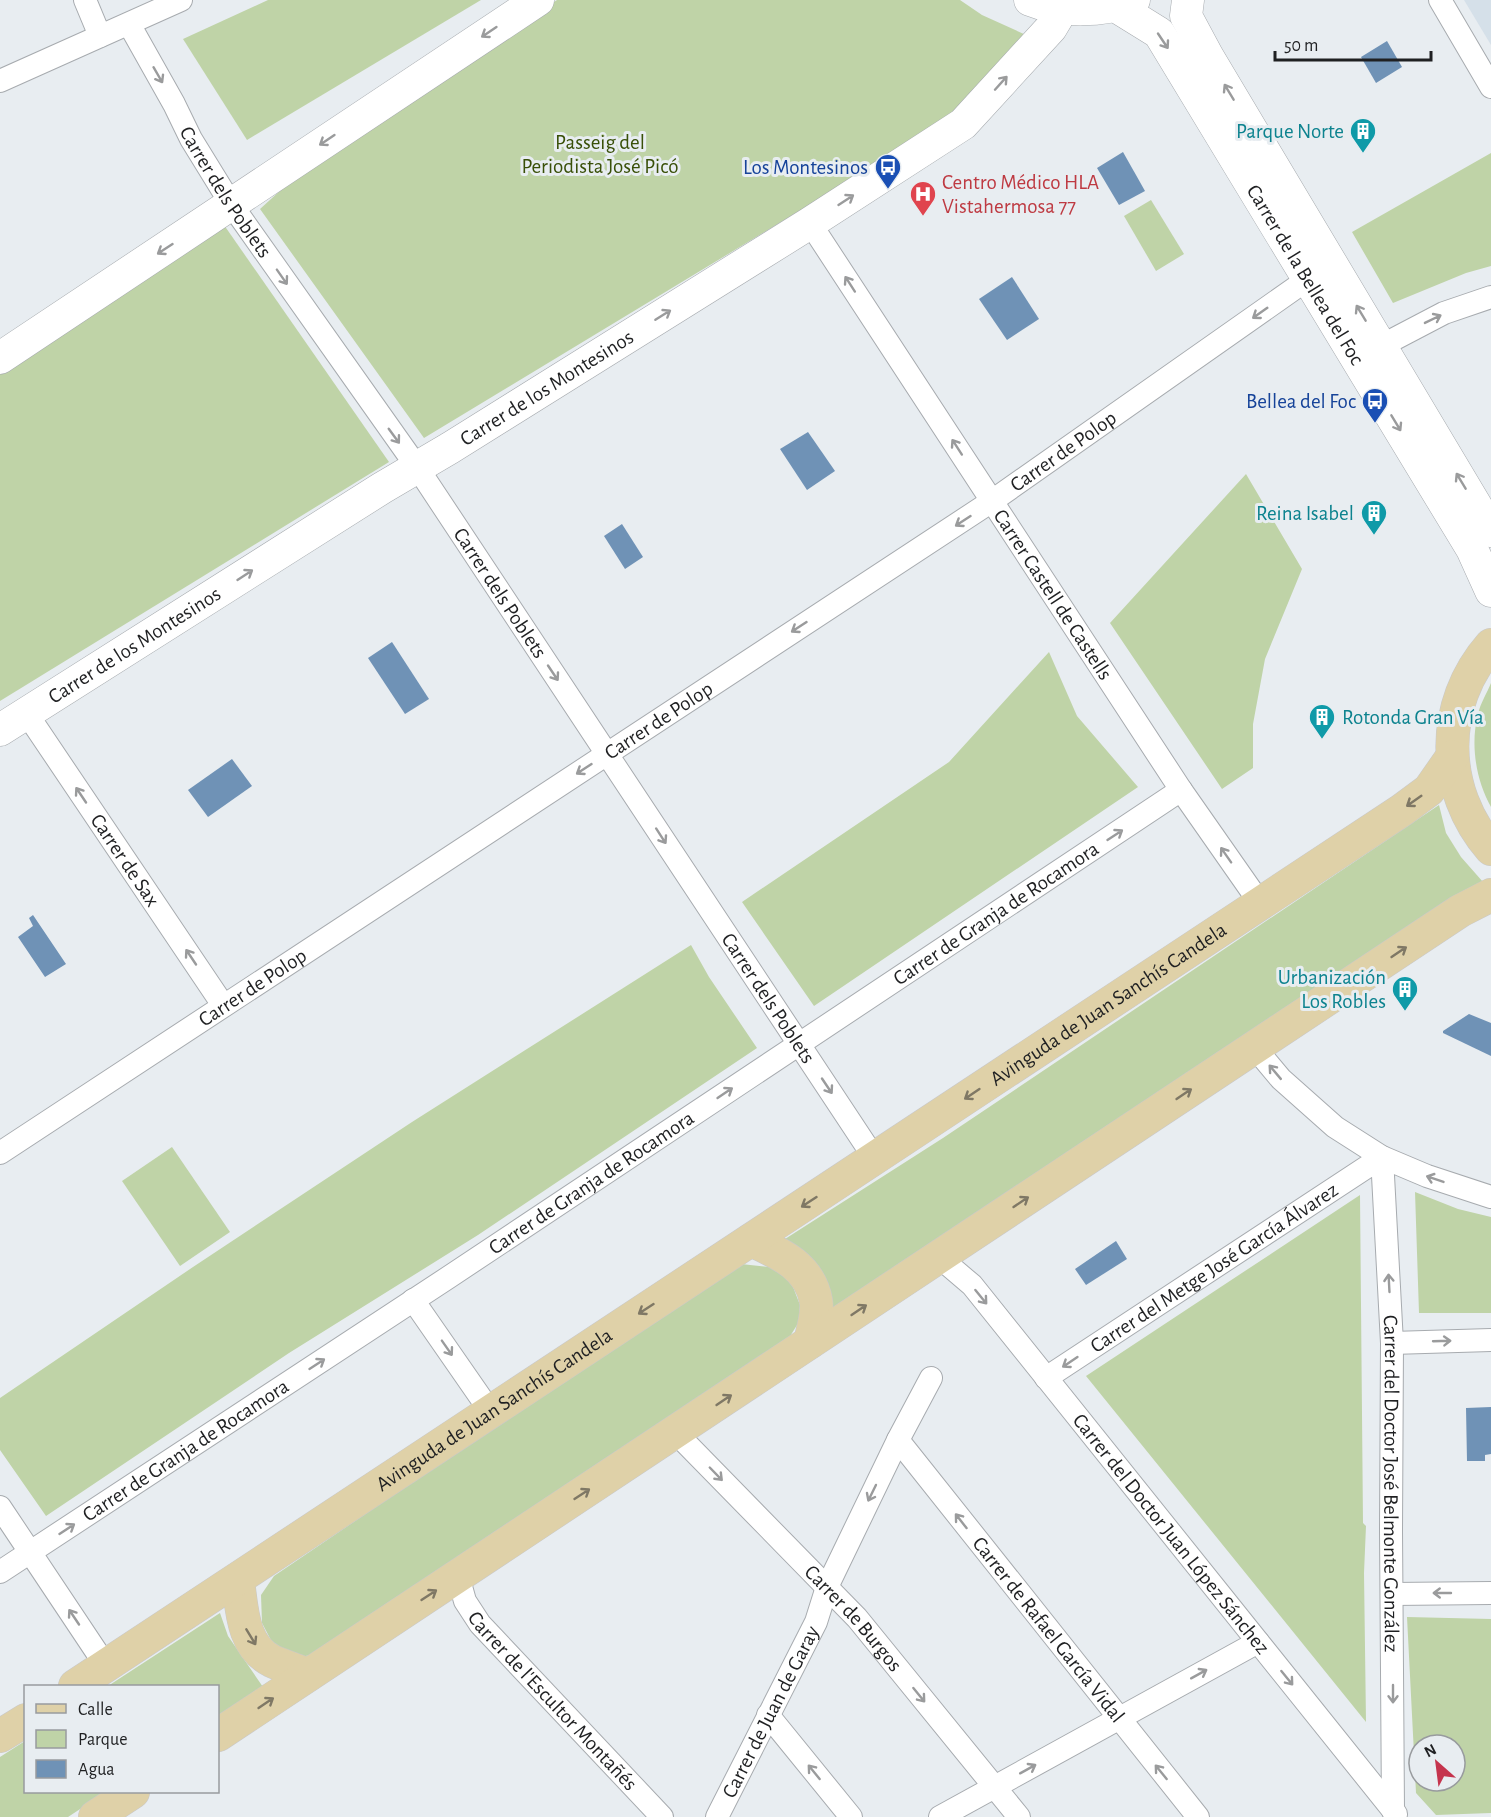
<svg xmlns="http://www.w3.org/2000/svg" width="1491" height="1817" viewBox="0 0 1491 1817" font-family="'Alegreya Sans',sans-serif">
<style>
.built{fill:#d5e0e9}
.green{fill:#bfd3a7;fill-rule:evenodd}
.water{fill:#6f92b6}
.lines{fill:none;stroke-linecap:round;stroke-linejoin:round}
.street-casing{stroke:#a7abaf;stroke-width:24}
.secondary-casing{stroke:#a7abaf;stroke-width:33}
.primary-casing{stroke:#c9c9ca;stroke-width:34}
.street{stroke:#fff;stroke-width:22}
.secondary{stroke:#fff;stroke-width:32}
.primary{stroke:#dfd1a8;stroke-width:33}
.oneway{stroke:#9a9b9c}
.oneway2{stroke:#7f7865}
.labels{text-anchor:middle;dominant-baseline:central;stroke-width:6;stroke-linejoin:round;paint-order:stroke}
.culture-label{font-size:21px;fill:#0d838f;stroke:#e8edf1;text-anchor:end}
.park-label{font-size:21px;fill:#395008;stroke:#e8edf1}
.transit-label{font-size:21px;fill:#164399;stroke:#e8edf1;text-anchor:end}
.health-label{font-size:21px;fill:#be3a42;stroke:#e8edf1;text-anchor:start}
.street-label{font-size:21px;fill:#1f2022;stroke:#e8edf1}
</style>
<rect width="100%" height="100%" fill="#e8edf1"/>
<!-- built -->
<path class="built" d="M 1464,0 L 1491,0 L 1491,45 Z"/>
<!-- green -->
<g class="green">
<path d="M 268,0 L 481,0 L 247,140 L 183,39 Z"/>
<path d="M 557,0 L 960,0 L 982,15 L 1026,35 L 948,121 L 424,438 L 260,209 L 303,170 Z"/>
<path d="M 1491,153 L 1491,266 L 1466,273 L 1393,303 L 1352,232 Z"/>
<path d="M 1151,200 L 1184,254 L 1156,271 L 1124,216 Z"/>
<path d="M 224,225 L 389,462 L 0,701 L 0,374 Z"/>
<path d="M 1246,474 L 1302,569 L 1265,659 L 1253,724 L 1253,768 L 1222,789 L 1110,623 Z"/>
<path d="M 1049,652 L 1077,716 L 1138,787 L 814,1006 L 742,902 L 949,762 Z"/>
<path d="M 1491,683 L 1491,807 C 1476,780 1470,745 1478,714 C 1480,704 1487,693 1491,683 Z"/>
<path d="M 1439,805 L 1446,833 L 1461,857 L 1483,882 L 830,1312 L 814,1264 L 785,1239 L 943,1138 Z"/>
<path d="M 691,945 L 709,977 L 757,1048 L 478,1235 L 289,1353 L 46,1516 L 0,1450 L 0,1398 L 193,1267 L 412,1122 Z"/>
<path d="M 172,1147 L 230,1232 L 180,1266 L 122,1181 Z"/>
<path d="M 1415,1192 L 1458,1209 L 1491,1217 L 1491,1313 L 1419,1313 Z"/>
<path d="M 1360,1195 L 1363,1523 L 1366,1526 L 1364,1573 L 1366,1722 L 1086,1376 Z"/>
<path d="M 741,1264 L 769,1267 L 790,1279 L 800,1305 L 799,1322 L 787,1341 L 319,1653 L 297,1658 L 274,1646 L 262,1623 L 261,1595 L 274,1576 L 473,1441 Z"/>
<path d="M 220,1613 L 228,1636 L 263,1687 L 218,1718 L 218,1686 L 108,1686 Z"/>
<path d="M 1407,1617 L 1491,1619 L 1491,1813 L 1436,1815 L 1416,1793 ZM 1419,1745 L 1455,1745 L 1455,1781 L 1419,1781 Z"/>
<path d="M 25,1741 L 26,1792 L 106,1792 L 68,1817 L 0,1817 L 0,1757 Z"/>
</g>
<!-- water -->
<g class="water">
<path d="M 1387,41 L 1402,67 L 1376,83 L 1361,57 Z"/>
<path d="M 1123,152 L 1145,191 L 1119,205 L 1097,168 Z"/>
<path d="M 1012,277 L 1039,319 L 1007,340 L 979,299 Z"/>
<path d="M 808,432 L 835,471 L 807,490 L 780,449 Z"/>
<path d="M 622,524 L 643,557 L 625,569 L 604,536 Z"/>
<path d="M 392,642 L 429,699 L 405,714 L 368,658 Z"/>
<path d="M 232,759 L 252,786 L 208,817 L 188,790 Z"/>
<path d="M 33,915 L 66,964 L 45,977 L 18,937 L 33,926 L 29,918 Z"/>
<path d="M 1469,1014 L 1491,1023 L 1491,1056 L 1443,1033 L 1443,1031 Z"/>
<path d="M 1116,1241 L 1127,1259 L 1086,1285 L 1075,1269 Z"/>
<path d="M 1491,1407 L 1491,1454 L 1485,1455 L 1485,1461 L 1467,1461 L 1466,1408 Z"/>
</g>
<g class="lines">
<!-- street casing -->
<g class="street-casing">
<g id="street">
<path d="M 85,0 L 100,36"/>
<path d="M 1440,0 L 1491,87"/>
<path id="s1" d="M 129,24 L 174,104 L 191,139 L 231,204 L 417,467 L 875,1159"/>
<path d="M 0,81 L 181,0"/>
<path id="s2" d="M 810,223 L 1181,790 L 1260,903"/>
<path d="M 1381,346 L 1444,313 L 1491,297"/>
<path id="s3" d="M 27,714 L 223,1005"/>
<path d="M 1255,1048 L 1281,1079 L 1335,1127 L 1382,1157 L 1427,1176 L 1491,1197"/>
<path id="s4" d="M 0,1153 L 992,501 L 1308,279"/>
<path id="s5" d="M 939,1257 L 972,1285 L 1396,1814"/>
<path d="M 413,1300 L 490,1411"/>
<path d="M 1392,1343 L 1491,1340"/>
<path id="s6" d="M 1046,1378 L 1382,1157 L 1392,1343 L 1391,1531 L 1393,1811"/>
<path id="s7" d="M 675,1432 L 857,1618 L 1019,1817"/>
<path id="s8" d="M 898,1440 L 1198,1817"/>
<path d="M 0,1507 L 106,1666"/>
<path id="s9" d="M 0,1572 L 449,1277 L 1181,790"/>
<path id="s10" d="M 458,1576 L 465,1601 L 480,1624 L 662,1817"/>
<path d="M 1392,1594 L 1491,1593"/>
<path d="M 768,1715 L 851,1817"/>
<path id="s11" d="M 717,1817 L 816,1622 L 827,1587 L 898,1440 L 931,1378"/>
<path d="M 940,1817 L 1258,1642"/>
</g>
</g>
<!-- secondary casing -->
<g class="secondary-casing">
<g id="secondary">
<path d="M 1030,0 C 1062,13 1102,12 1134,0"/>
<path d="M 1188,0 L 1186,16 L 1208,57 L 1491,531"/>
<path id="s12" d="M 1117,7 L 1159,33 L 1472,549 L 1491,591"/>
<path d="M 0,358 L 538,0"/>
<path id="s13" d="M 0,730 L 382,488 L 450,448 L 810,223 L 963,124 L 1051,28 L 1063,8"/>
</g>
</g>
<!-- primary casing -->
<g class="primary-casing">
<g id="primary">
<path d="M 1491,645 C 1439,704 1440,790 1491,849"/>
<path d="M 751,1240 C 779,1253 810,1266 816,1301 C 818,1314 813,1329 810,1342"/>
<path d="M 238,1581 C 242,1609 242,1646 272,1661 C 283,1666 296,1670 308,1675"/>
<path id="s14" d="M 75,1686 L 1402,810 L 1429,790 L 1452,757"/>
<path d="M 218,1735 L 1460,911 L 1491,895"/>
<path d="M 0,1736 L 26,1720"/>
<path d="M 95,1817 L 133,1792"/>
</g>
</g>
<!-- street -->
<use href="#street" class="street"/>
<!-- secondary -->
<use href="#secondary" class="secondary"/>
<!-- primary -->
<use href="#primary" class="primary"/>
</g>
<!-- one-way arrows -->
<defs><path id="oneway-shaft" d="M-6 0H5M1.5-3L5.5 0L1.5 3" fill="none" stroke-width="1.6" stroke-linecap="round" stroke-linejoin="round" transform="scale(1.5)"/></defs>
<g class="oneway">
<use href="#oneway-shaft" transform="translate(489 32) rotate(146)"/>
<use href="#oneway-shaft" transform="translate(1163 41) rotate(56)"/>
<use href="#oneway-shaft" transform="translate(158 75) rotate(60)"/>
<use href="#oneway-shaft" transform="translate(1001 83) rotate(-48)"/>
<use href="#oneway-shaft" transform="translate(1229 92) rotate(-121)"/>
<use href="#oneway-shaft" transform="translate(327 140) rotate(146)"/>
<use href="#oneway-shaft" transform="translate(846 200) rotate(-33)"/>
<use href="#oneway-shaft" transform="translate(165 249) rotate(147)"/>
<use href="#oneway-shaft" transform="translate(282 277) rotate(55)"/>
<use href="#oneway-shaft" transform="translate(850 284) rotate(-123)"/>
<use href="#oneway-shaft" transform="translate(1260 313) rotate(145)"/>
<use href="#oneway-shaft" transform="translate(1361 313) rotate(-121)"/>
<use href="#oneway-shaft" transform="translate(663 315) rotate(-32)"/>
<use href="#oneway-shaft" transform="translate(1433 319) rotate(-26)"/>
<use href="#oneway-shaft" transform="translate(1396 423) rotate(59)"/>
<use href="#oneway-shaft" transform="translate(394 436) rotate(54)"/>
<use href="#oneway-shaft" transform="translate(957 447) rotate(-123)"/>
<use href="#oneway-shaft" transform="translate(1461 481) rotate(-121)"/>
<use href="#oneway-shaft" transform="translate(963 521) rotate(147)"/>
<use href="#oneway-shaft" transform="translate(245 575) rotate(-33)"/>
<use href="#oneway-shaft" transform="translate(799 627) rotate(147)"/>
<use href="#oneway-shaft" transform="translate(553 673) rotate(56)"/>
<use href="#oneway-shaft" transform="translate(584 769) rotate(147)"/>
<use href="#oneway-shaft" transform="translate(81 795) rotate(-124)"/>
<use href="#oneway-shaft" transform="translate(1115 835) rotate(-33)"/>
<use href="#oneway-shaft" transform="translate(661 836) rotate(57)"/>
<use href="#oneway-shaft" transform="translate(1226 855) rotate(-125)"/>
<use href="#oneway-shaft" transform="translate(191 957) rotate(-124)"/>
<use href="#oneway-shaft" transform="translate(1275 1072) rotate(-130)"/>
<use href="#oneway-shaft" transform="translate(827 1086) rotate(56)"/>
<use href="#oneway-shaft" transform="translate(725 1093) rotate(-34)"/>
<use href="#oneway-shaft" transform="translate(1435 1179) rotate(-161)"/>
<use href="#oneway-shaft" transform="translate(1389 1283) rotate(-93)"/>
<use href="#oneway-shaft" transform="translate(981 1297) rotate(51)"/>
<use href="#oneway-shaft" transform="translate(1442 1341) rotate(-2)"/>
<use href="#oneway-shaft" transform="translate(447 1348) rotate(55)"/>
<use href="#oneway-shaft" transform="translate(1070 1362) rotate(146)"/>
<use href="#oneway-shaft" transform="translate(317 1364) rotate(-33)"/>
<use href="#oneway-shaft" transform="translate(716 1474) rotate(46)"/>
<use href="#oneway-shaft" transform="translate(872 1493) rotate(116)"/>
<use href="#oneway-shaft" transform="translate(961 1521) rotate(-128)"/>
<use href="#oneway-shaft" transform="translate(67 1529) rotate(-33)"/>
<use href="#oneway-shaft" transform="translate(1442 1593) rotate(180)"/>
<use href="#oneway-shaft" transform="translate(74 1617) rotate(-124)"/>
<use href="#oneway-shaft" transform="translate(1199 1674) rotate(-29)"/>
<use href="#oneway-shaft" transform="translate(1287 1678) rotate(51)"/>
<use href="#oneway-shaft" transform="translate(1393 1694) rotate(90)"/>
<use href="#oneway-shaft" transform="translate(919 1695) rotate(51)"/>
<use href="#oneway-shaft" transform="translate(1028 1769) rotate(-29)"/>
<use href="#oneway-shaft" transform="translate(814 1772) rotate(-129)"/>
<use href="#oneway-shaft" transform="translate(1161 1772) rotate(-129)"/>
</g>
<g class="oneway2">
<use href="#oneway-shaft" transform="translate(1414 801) rotate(145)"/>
<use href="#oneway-shaft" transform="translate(1399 952) rotate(-34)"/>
<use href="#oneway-shaft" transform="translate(972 1094) rotate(146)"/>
<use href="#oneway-shaft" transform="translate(1184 1094) rotate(-34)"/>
<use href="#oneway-shaft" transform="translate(809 1202) rotate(147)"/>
<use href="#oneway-shaft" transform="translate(1021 1202) rotate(-34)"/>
<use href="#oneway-shaft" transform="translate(646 1309) rotate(147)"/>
<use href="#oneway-shaft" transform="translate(859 1310) rotate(-34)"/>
<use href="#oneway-shaft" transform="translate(724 1400) rotate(-34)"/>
<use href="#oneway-shaft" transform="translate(582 1494) rotate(-33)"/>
<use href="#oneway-shaft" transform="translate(429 1595) rotate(-33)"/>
<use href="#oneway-shaft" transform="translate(251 1637) rotate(59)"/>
<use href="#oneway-shaft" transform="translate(266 1703) rotate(-34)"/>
</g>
<!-- icons -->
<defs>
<g id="building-pin" transform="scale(1.35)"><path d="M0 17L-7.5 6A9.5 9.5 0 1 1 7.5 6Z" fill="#0f9aa8" stroke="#e8edf1"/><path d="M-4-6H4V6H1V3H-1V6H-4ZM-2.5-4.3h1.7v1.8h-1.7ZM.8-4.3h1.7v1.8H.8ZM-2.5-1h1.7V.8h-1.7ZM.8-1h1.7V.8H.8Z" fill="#fff"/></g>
<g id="bus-pin" transform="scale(1.35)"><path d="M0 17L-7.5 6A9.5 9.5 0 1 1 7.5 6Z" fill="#1a4fb4" stroke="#e8edf1"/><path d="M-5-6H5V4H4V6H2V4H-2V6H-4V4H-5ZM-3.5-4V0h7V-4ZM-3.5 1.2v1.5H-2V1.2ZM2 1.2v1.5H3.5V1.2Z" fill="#fff"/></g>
<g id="hospital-pin" transform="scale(1.35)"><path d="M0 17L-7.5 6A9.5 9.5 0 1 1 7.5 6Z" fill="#e0444e" stroke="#e8edf1"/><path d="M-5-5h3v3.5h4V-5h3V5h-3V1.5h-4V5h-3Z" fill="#fff"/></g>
</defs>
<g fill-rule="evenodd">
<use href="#building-pin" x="1363" y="131"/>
<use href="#bus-pin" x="888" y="167"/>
<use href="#hospital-pin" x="923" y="194"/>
<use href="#bus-pin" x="1375" y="401"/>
<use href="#building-pin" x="1374" y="513"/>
<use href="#building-pin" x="1322" y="717"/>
<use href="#building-pin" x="1405" y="989"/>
</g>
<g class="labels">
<!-- culture labels -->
<g class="culture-label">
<text x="1344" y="131">Parque Norte</text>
<text x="1354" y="513">Reina Isabel</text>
<text x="1342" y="717" text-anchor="start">Rotonda Gran Vía</text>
<text x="1386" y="977">Urbanización<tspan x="1386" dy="24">Los Robles</tspan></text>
</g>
<!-- park labels -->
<g class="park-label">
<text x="600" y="142">Passeig del<tspan x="600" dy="24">Periodista José Picó</tspan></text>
</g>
<!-- transit labels -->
<g class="transit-label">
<text x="868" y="167">Los Montesinos</text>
<text x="1356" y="401">Bellea del Foc</text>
</g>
<!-- health labels -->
<g class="health-label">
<text x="942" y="182">Centro Médico HLA<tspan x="942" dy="24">Vistahermosa 77</tspan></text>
</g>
<!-- street labels -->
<g class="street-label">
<text stroke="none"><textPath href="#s1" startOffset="194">Carrer dels Poblets</textPath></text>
<text stroke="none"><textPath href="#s12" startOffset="332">Carrer de la Bellea del Foc</textPath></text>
<text stroke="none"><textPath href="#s13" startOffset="645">Carrer de los Montesinos</textPath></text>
<text stroke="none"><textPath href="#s4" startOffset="1274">Carrer de Polop</textPath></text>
<text stroke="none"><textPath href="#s1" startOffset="680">Carrer dels Poblets</textPath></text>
<text stroke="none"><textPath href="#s2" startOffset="444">Carrer Castell de Castells</textPath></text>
<text stroke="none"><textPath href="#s13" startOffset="159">Carrer de los Montesinos</textPath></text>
<text stroke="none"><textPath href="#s4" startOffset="788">Carrer de Polop</textPath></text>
<text stroke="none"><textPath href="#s3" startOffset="176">Carrer de Sax</textPath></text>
<text stroke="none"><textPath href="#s9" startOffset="1194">Carrer de Granja de Rocamora</textPath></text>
<text stroke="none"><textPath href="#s4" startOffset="302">Carrer de Polop</textPath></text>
<text stroke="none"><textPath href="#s1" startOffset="1166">Carrer dels Poblets</textPath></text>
<text stroke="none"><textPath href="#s14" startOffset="1238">Avinguda de Juan Sanchís Candela</textPath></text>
<text stroke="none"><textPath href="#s9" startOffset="708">Carrer de Granja de Rocamora</textPath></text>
<text stroke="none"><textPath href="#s6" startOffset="201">Carrer del Metge José García Álvarez</textPath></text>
<text stroke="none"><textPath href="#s14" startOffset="502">Avinguda de Juan Sanchís Candela</textPath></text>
<text stroke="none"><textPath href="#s9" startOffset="222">Carrer de Granja de Rocamora</textPath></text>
<text stroke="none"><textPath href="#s6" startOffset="729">Carrer del Doctor José Belmonte González</textPath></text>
<text stroke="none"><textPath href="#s5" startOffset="362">Carrer del Doctor Juan López Sánchez</textPath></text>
<text stroke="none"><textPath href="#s7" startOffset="258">Carrer de Burgos</textPath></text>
<text stroke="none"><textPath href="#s8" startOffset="242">Carrer de Rafael García Vidal</textPath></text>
<text stroke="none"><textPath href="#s10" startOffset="159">Carrer de l'Escultor Montañés</textPath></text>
<text stroke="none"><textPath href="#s11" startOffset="118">Carrer de Juan de Garay</textPath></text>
</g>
</g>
<!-- legend -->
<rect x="24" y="1685" width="195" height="108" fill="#e8edf1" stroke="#989b9e" stroke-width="1.5"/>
<rect x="36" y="1704" width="30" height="9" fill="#dfd1a8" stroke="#989b9e" stroke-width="1.5"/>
<text x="78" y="1715" font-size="18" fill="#1f2022">Calle</text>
<rect x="36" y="1730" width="30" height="18" fill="#bfd3a7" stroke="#989b9e" stroke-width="1.5"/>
<text x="78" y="1745" font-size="18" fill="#1f2022">Parque</text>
<rect x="36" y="1760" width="30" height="18" fill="#6f92b6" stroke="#989b9e" stroke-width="1.5"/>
<text x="78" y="1775" font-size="18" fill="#1f2022">Agua</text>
<!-- north arrow -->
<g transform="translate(1437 1763) rotate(332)"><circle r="28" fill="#e8edf1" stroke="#989b9e" stroke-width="1.5"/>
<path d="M0-4.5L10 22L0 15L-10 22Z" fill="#c5344d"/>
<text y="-9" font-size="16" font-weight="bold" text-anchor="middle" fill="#1f2022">N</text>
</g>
<!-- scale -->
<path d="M1275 51v9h156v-9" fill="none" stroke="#1f2022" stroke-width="3"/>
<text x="1284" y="51" font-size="18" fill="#1f2022" stroke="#e8edf1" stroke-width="4.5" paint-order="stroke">50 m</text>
</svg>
